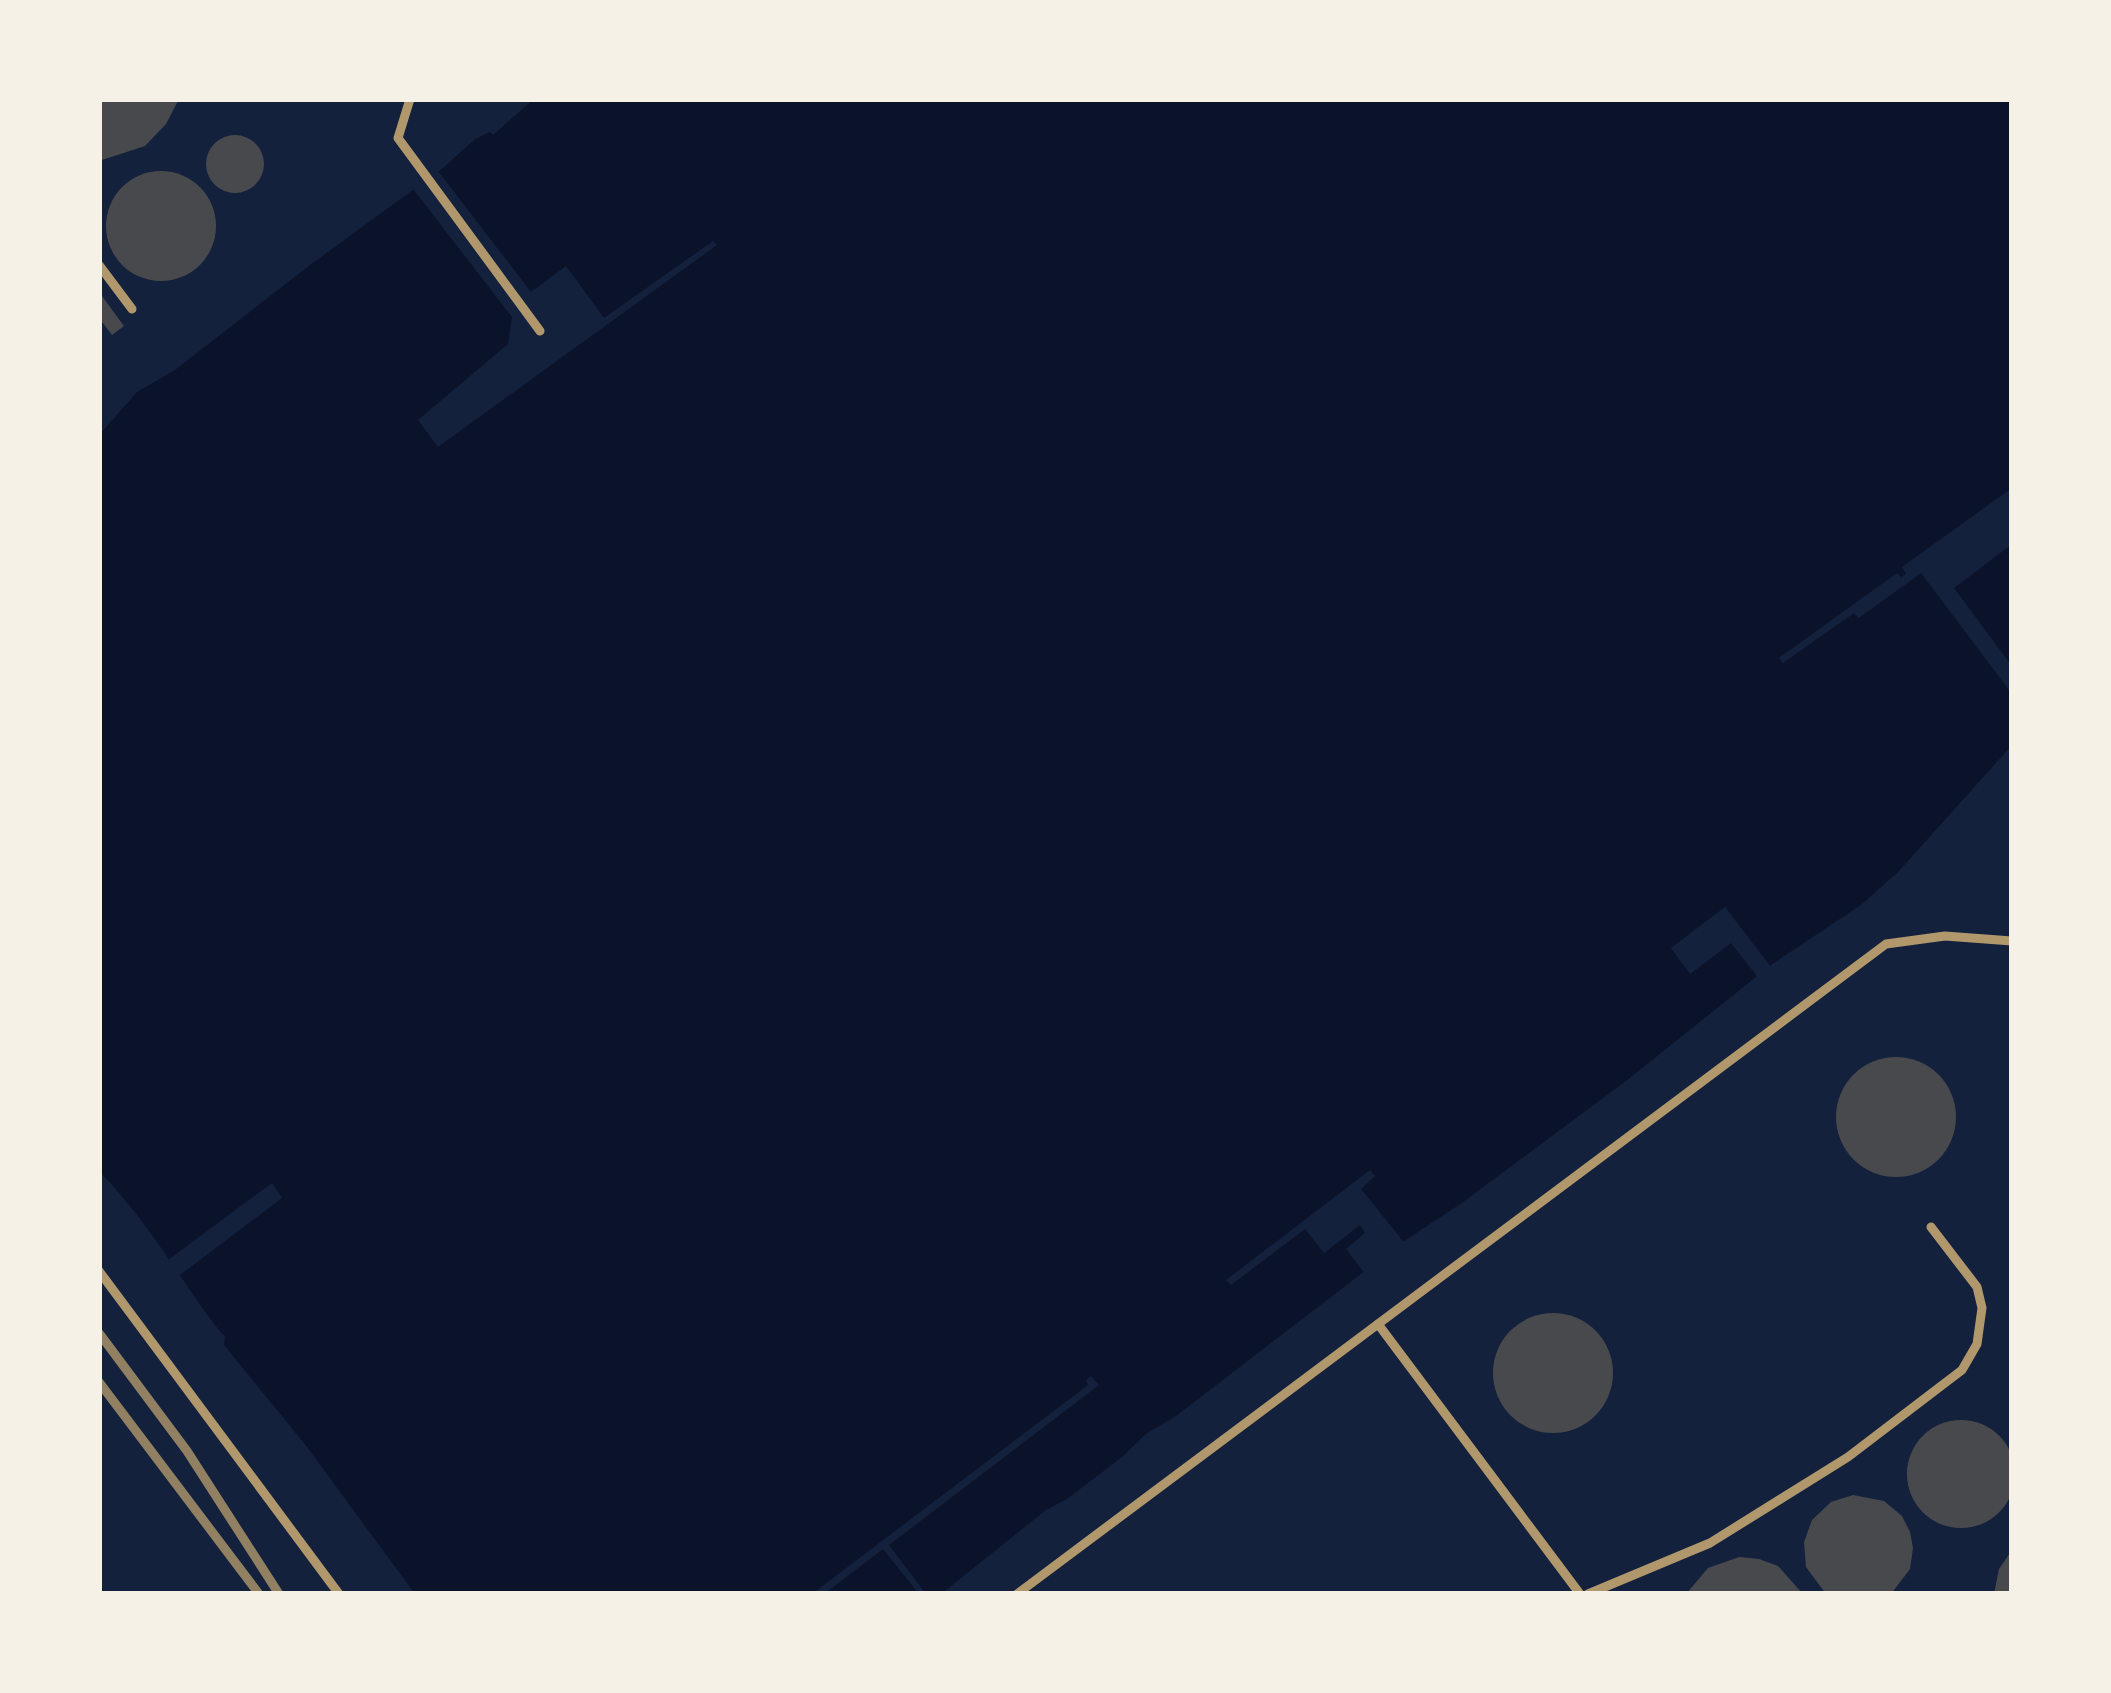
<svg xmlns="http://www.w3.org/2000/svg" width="2111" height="1693" viewBox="0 0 2111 1693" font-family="'Work Sans',sans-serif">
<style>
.water{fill:#0b132b}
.pier{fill:#14213d}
.building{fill:#48494c}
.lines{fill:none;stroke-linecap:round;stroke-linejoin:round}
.service{stroke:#b1986c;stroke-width:9}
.rail{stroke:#918062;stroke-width:9}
</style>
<rect width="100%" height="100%" fill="#14213d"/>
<!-- water -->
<path class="water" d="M 534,99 L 2012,99 L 2012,745 L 1899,871 L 1861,905 L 1771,965 L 1626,1081 L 1459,1205 L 1404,1241 L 1176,1416 L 1147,1433 L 1122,1457 L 1067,1499 L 1046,1510 L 941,1594 L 415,1594 L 307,1447 L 224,1345 L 225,1337 C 192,1300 154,1227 99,1171 L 99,435 L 137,392 L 175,370 L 310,265 L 443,168 L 475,139 L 490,132 L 493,135 Z"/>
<!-- pier -->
<g class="pier">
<path d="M 435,167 L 531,292 L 566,266 L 604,318 L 713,241 L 717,245 L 438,447 L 418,420 L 508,344 L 512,317 L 410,185 Z"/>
<path d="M 2012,488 L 2012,544 L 1954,588 L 2012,666 L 2012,694 L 1921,573 L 1859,618 L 1854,613 L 1783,663 L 1779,658 L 1897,573 L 1901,577 L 1906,574 L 1902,567 Z"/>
<path d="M 1725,907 L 1774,971 L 1761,981 L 1731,943 L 1690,974 L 1671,948 Z"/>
<path d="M 1370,1170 L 1375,1176 L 1361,1189 L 1407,1246 L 1368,1278 L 1346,1249 L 1365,1233 L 1360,1225 L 1324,1253 L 1305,1229 L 1231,1285 L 1226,1280 Z"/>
<path d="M 272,1183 L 282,1198 L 176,1278 L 164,1263 Z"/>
<path d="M 1091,1376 L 1099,1385 L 889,1545 L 926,1594 L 919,1594 L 883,1549 L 824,1594 L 812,1594 L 1088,1385 L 1086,1380 Z"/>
</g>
<!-- building -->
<g class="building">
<path d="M 99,99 L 179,99 L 166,124 L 145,146 L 99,161 Z"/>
<circle cx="235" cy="164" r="29"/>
<circle cx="161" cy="226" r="55"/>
<path d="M 99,292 L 124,326 L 112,335 L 99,318 Z"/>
<circle cx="1896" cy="1117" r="60"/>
<circle cx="1553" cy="1373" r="60"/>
<circle cx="1961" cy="1474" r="54"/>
<path d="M 1853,1495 L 1884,1501 L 1902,1516 L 1910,1532 L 1913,1548 L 1910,1569 L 1891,1594 L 1826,1594 L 1806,1567 L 1804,1542 L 1812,1520 L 1831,1502 Z"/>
<path d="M 2012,1550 L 2012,1594 L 1994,1594 L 1999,1569 Z"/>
<path d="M 1739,1557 L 1759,1559 L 1778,1566 L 1803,1594 L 1686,1594 L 1708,1568 Z"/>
</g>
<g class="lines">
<!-- service -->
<g class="service">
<path d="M 410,99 L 398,138 L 540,331"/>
<path d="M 99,265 L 132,309"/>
<path d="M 99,1271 L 339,1594"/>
<path d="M 1378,1324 L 1580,1594"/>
<path d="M 1017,1594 L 1886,944 L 1945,936 L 2012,941"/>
<path d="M 1588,1594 L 1710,1543 L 1848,1457 L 1962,1370 L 1977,1344 L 1982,1308 L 1977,1287 L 1931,1227"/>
</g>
<!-- rail -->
<g class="rail">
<path d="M 99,1333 L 187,1451 L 279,1594"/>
<path d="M 99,1382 L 259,1594"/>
</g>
</g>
<!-- border -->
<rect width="2111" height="1693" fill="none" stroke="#f6f1e7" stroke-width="204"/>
</svg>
